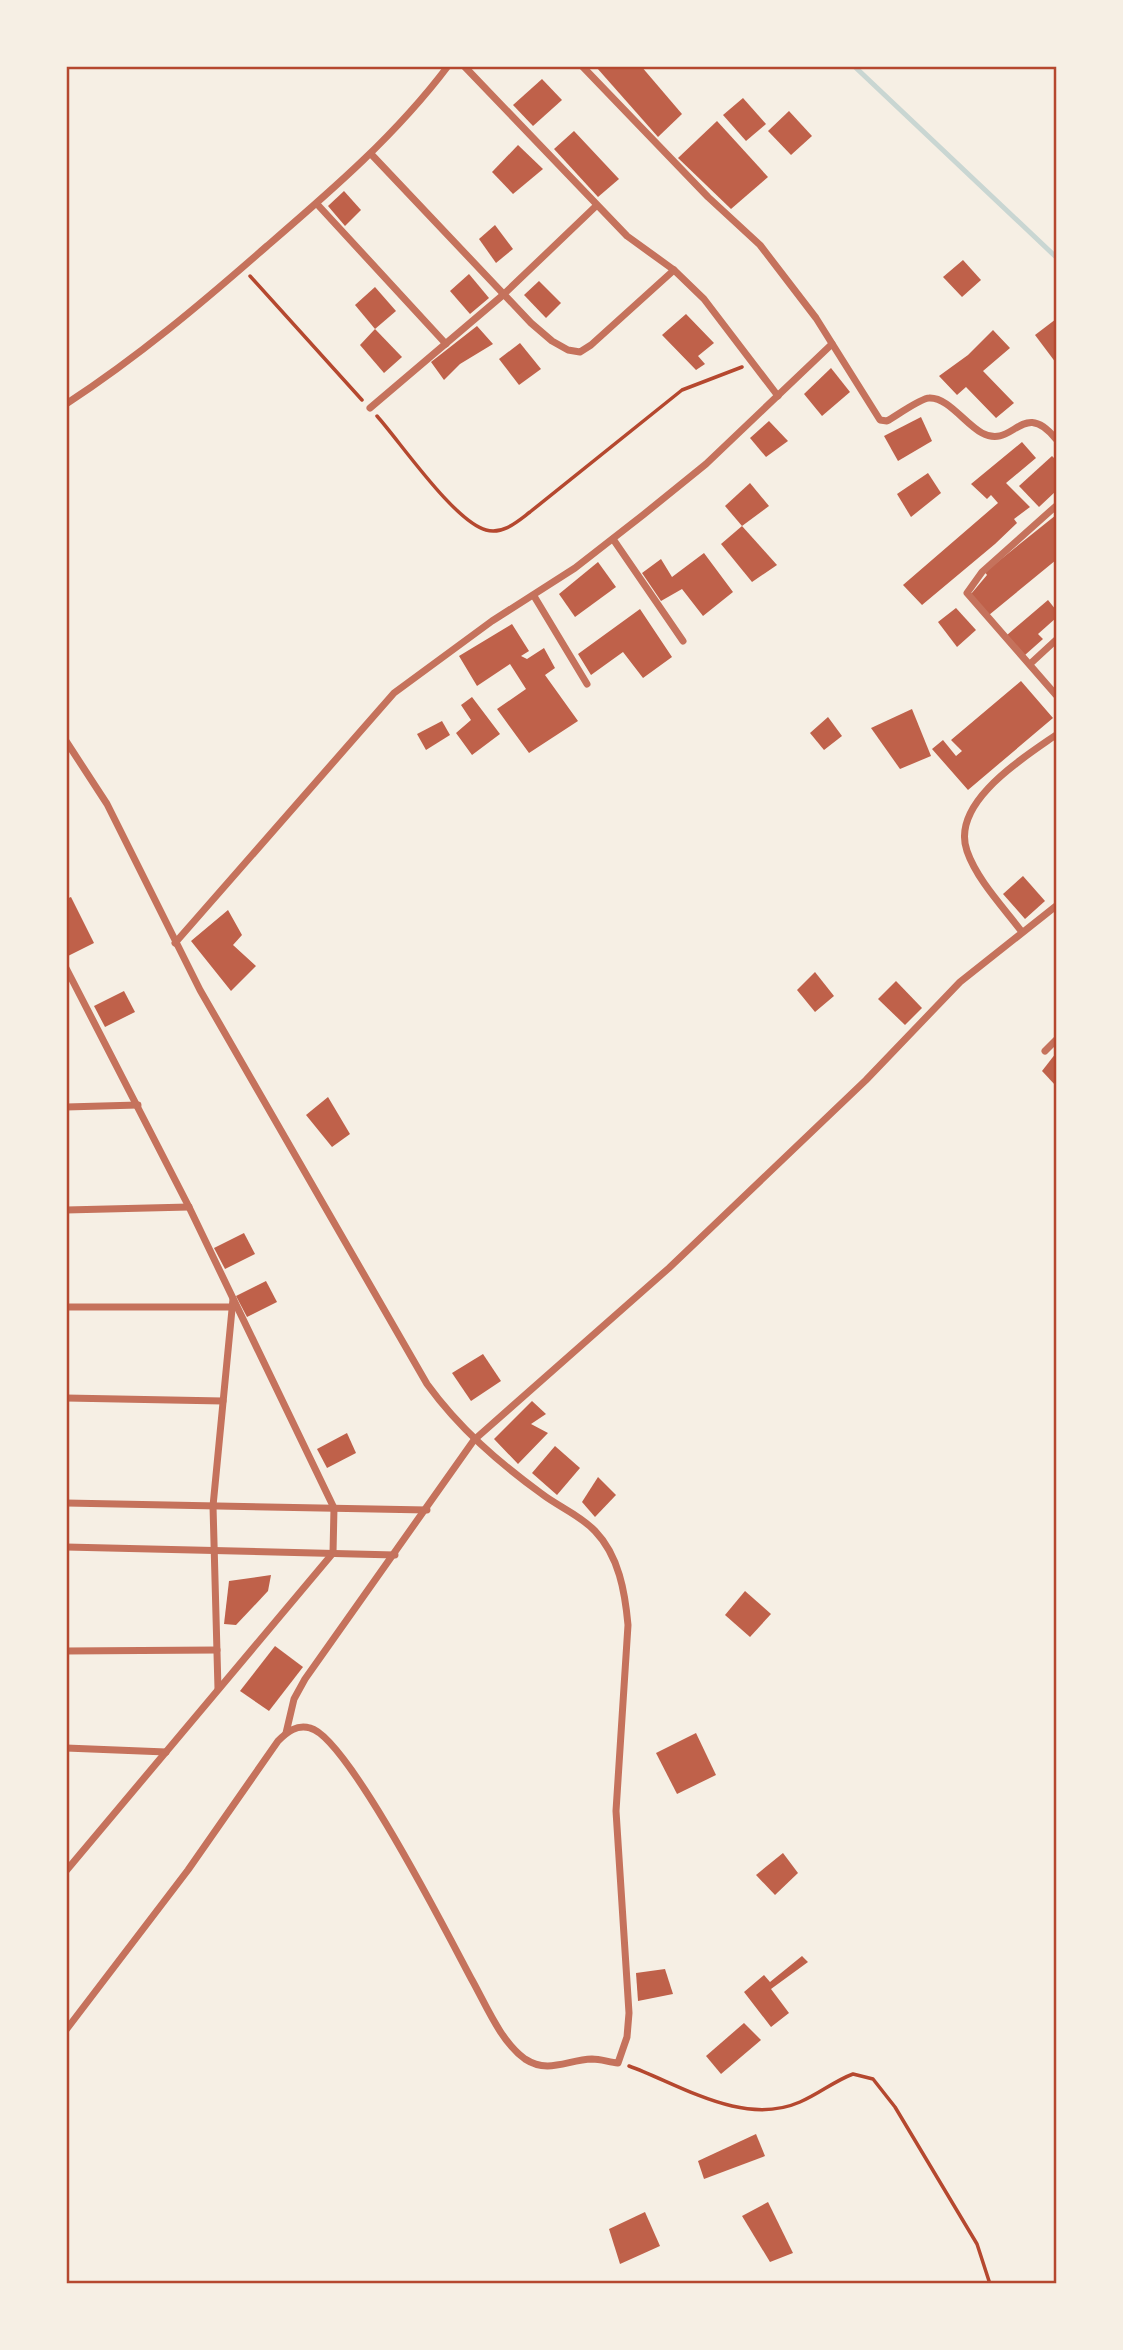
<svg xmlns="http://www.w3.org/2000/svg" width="1123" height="2350" viewBox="0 0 1123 2350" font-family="'Asap Condensed',sans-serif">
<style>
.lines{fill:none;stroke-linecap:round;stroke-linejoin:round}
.stream{stroke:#c9d6d2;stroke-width:5}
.building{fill:#bf614a}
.path{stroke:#b5482f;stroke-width:3.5}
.minor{stroke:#c5725c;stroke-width:7}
.neatline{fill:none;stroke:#b5482f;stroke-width:2.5}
</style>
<rect width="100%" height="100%" fill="#f6efe4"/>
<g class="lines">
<!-- stream -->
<path class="stream" d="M 854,66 L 1056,257"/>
</g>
<!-- building -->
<g class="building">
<path d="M 600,66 L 641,66 L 682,114 L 658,137 L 597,68 Z"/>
<path d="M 542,79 L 562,100 L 533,126 L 513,105 Z"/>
<path d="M 743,98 L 766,124 L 746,141 L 723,115 Z"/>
<path d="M 789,111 L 812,136 L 791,155 L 768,131 Z"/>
<path d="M 717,121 L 768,177 L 731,209 L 678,158 Z"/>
<path d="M 574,131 L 619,179 L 598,197 L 554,149 Z"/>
<path d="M 518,145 L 543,169 L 513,194 L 492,172 Z"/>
<path d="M 344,191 L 361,210 L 345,226 L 328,206 Z"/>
<path d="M 495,225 L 513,249 L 496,263 L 479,239 Z"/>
<path d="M 963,260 L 981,280 L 962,297 L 943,277 Z"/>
<path d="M 469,274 L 489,298 L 470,314 L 450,291 Z"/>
<path d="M 539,281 L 561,303 L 546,318 L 524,295 Z"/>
<path d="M 375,287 L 396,311 L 375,329 L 355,305 Z"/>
<path d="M 686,314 L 714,343 L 698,356 L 705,364 L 696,370 L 662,335 Z"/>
<path d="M 1056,319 L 1056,363 L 1035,335 Z"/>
<path d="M 477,326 L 493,344 L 460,364 L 444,380 L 431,362 Z"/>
<path d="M 375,329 L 402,357 L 384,373 L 360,345 Z"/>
<path d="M 993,330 L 1010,348 L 983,371 L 1014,403 L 996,418 L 966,387 L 957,395 L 939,376 L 968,355 Z"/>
<path d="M 520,343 L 541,369 L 519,385 L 499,359 Z"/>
<path d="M 831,368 L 850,392 L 822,416 L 804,394 Z"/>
<path d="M 921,417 L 932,441 L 898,461 L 884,436 Z"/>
<path d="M 769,421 L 788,441 L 766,457 L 750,438 Z"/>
<path d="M 1022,442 L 1036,458 L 1006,483 L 1030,507 L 1014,519 L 1017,523 L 995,544 L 922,605 L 903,585 L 998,503 L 991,495 L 987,499 L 971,484 Z"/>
<path d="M 1052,456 L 1056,460 L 1056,491 L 1039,507 L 1019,486 Z"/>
<path d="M 928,473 L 941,493 L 911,517 L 897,494 Z"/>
<path d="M 750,483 L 769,506 L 742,526 L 725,506 Z"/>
<path d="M 1056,515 L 1056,560 L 989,615 L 971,594 L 987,575 L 985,572 Z"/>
<path d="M 742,526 L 777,565 L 752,582 L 721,544 Z"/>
<path d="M 704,553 L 733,592 L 703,616 L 682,589 L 661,601 L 642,573 L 661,559 L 672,577 Z"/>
<path d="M 598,562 L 616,587 L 575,617 L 559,594 Z"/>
<path d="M 1048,600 L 1056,610 L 1056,618 L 1038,634 L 1043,639 L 1025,655 L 1007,635 Z"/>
<path d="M 956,608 L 976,630 L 957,647 L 938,622 Z"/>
<path d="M 640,609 L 672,657 L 643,678 L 623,652 L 591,675 L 578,654 Z"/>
<path d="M 512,624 L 529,651 L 521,656 L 527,659 L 544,648 L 555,668 L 545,675 L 578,721 L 529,753 L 497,709 L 526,689 L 510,664 L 477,686 L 459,656 Z"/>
<path d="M 1021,681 L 1053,718 L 968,790 L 932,749 L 943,740 L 956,756 L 962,751 L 951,740 Z"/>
<path d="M 472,697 L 500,734 L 472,755 L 456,733 L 471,720 L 461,705 Z"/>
<path d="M 912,709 L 931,756 L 900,769 L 871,728 Z"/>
<path d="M 828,717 L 842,736 L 824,750 L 810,733 Z"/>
<path d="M 442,721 L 450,735 L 426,750 L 417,734 Z"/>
<path d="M 1023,876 L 1045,901 L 1025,919 L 1003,894 Z"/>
<path d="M 71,897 L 94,943 L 66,957 L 66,899 Z"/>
<path d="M 228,910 L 242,935 L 233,945 L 256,966 L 231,991 L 191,941 Z"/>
<path d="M 815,972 L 834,996 L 815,1012 L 797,990 Z"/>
<path d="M 896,981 L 922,1008 L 905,1025 L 878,999 Z"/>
<path d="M 124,991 L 135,1012 L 105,1027 L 94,1006 Z"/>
<path d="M 1056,1053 L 1056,1086 L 1042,1071 Z"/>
<path d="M 328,1097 L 350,1134 L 332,1147 L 306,1115 Z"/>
<path d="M 244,1233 L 255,1254 L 225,1269 L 214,1248 Z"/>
<path d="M 266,1281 L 277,1302 L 247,1317 L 236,1296 Z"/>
<path d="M 483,1354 L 501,1381 L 471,1401 L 452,1373 Z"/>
<path d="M 532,1401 L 546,1414 L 531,1424 L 548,1433 L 518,1464 L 494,1439 Z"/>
<path d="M 347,1433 L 356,1453 L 327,1468 L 317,1449 Z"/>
<path d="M 555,1446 L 580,1468 L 557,1495 L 532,1473 Z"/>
<path d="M 598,1477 L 616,1495 L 595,1517 L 582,1502 Z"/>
<path d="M 271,1575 L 268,1591 L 236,1625 L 224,1624 L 229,1581 Z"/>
<path d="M 745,1591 L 771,1614 L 750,1637 L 725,1615 Z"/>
<path d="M 275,1646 L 303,1667 L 269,1711 L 240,1691 Z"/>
<path d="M 696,1733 L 716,1775 L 677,1794 L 656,1753 Z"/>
<path d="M 783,1853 L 798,1873 L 775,1895 L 756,1875 Z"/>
<path d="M 802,1956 L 808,1962 L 771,1989 L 789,2013 L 771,2027 L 744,1992 L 764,1975 L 770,1982 Z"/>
<path d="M 665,1969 L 673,1994 L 638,2001 L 636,1973 Z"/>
<path d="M 744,2023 L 761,2040 L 721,2074 L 706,2056 Z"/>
<path d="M 756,2134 L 765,2156 L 704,2179 L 698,2161 Z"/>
<path d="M 768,2202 L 793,2253 L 770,2262 L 742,2216 Z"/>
<path d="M 645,2212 L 660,2246 L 620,2264 L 609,2229 Z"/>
</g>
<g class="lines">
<!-- path -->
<g class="path">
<path d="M 250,276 L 362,400"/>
<path d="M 377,416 C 401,443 454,521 486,530 C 503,535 518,521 530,512 L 682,390 L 742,367"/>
<path d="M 629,2066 C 681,2085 743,2127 800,2102 C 819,2094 834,2081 853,2074 L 873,2079 L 895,2107 L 977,2244 L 990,2284"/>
</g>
<!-- minor -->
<g class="minor">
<path d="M 464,66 L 627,236 L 674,270 L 704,299 L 778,396"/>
<path d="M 582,66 L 708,197 L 760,245 L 816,318 L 880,420 L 887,421 C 896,416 921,398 929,398 C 948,397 965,424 982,433 C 1014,450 1022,397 1056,439"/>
<path d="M 371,154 L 531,323 L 552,341 L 568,350 L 580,352 L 591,345 L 674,270"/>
<path d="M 317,204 L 446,344"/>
<path d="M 66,404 C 138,357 202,303 267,246 C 332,190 396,135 448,66"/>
<path d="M 370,408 L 503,295 L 596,206"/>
<path d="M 1056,506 L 982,572 L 967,593 L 1056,695"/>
<path d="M 613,539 L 683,641"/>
<path d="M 534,596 L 587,684"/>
<path d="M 1030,664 L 1056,640"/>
<path d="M 66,741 L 107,804 L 200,990 L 427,1384 C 459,1428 498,1462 542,1494 C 559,1507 580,1515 595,1531 C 619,1556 625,1592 628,1625 L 616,1811 L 629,2013 L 627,2037 L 618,2063 C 609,2062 600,2059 592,2059 C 567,2060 548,2074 525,2059 C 501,2042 486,2005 472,1980 C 450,1939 347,1736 310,1728 C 297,1724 287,1732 278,1741 L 188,1870 L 66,2030"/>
<path d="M 1022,932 C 1004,908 977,880 967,851 C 950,803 1023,758 1056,735"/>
<path d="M 175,943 L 394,693 L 492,621 L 575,568 L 643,515 L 706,464 L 832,344"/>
<path d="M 66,968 L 189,1207 L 334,1508 L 333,1553 L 66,1871"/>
<path d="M 1045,1051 L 1056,1040"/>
<path d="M 66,1107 L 138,1105"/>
<path d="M 66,1210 L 189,1207"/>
<path d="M 66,1307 L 232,1307"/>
<path d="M 66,1398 L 223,1401"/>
<path d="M 66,1503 L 427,1510"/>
<path d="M 66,1547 L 395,1555"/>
<path d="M 66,1651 L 217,1650"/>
<path d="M 218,1689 L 213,1506 L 233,1299"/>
<path d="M 286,1733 L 294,1699 L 305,1679 L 474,1440 L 669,1268 L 866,1080 L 960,982 L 1056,906"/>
<path d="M 66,1748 L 166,1752"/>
</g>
</g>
<!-- border -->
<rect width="1123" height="2350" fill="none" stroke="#f6efe4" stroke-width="136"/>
<rect x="68" y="68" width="987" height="2214" class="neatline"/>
</svg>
